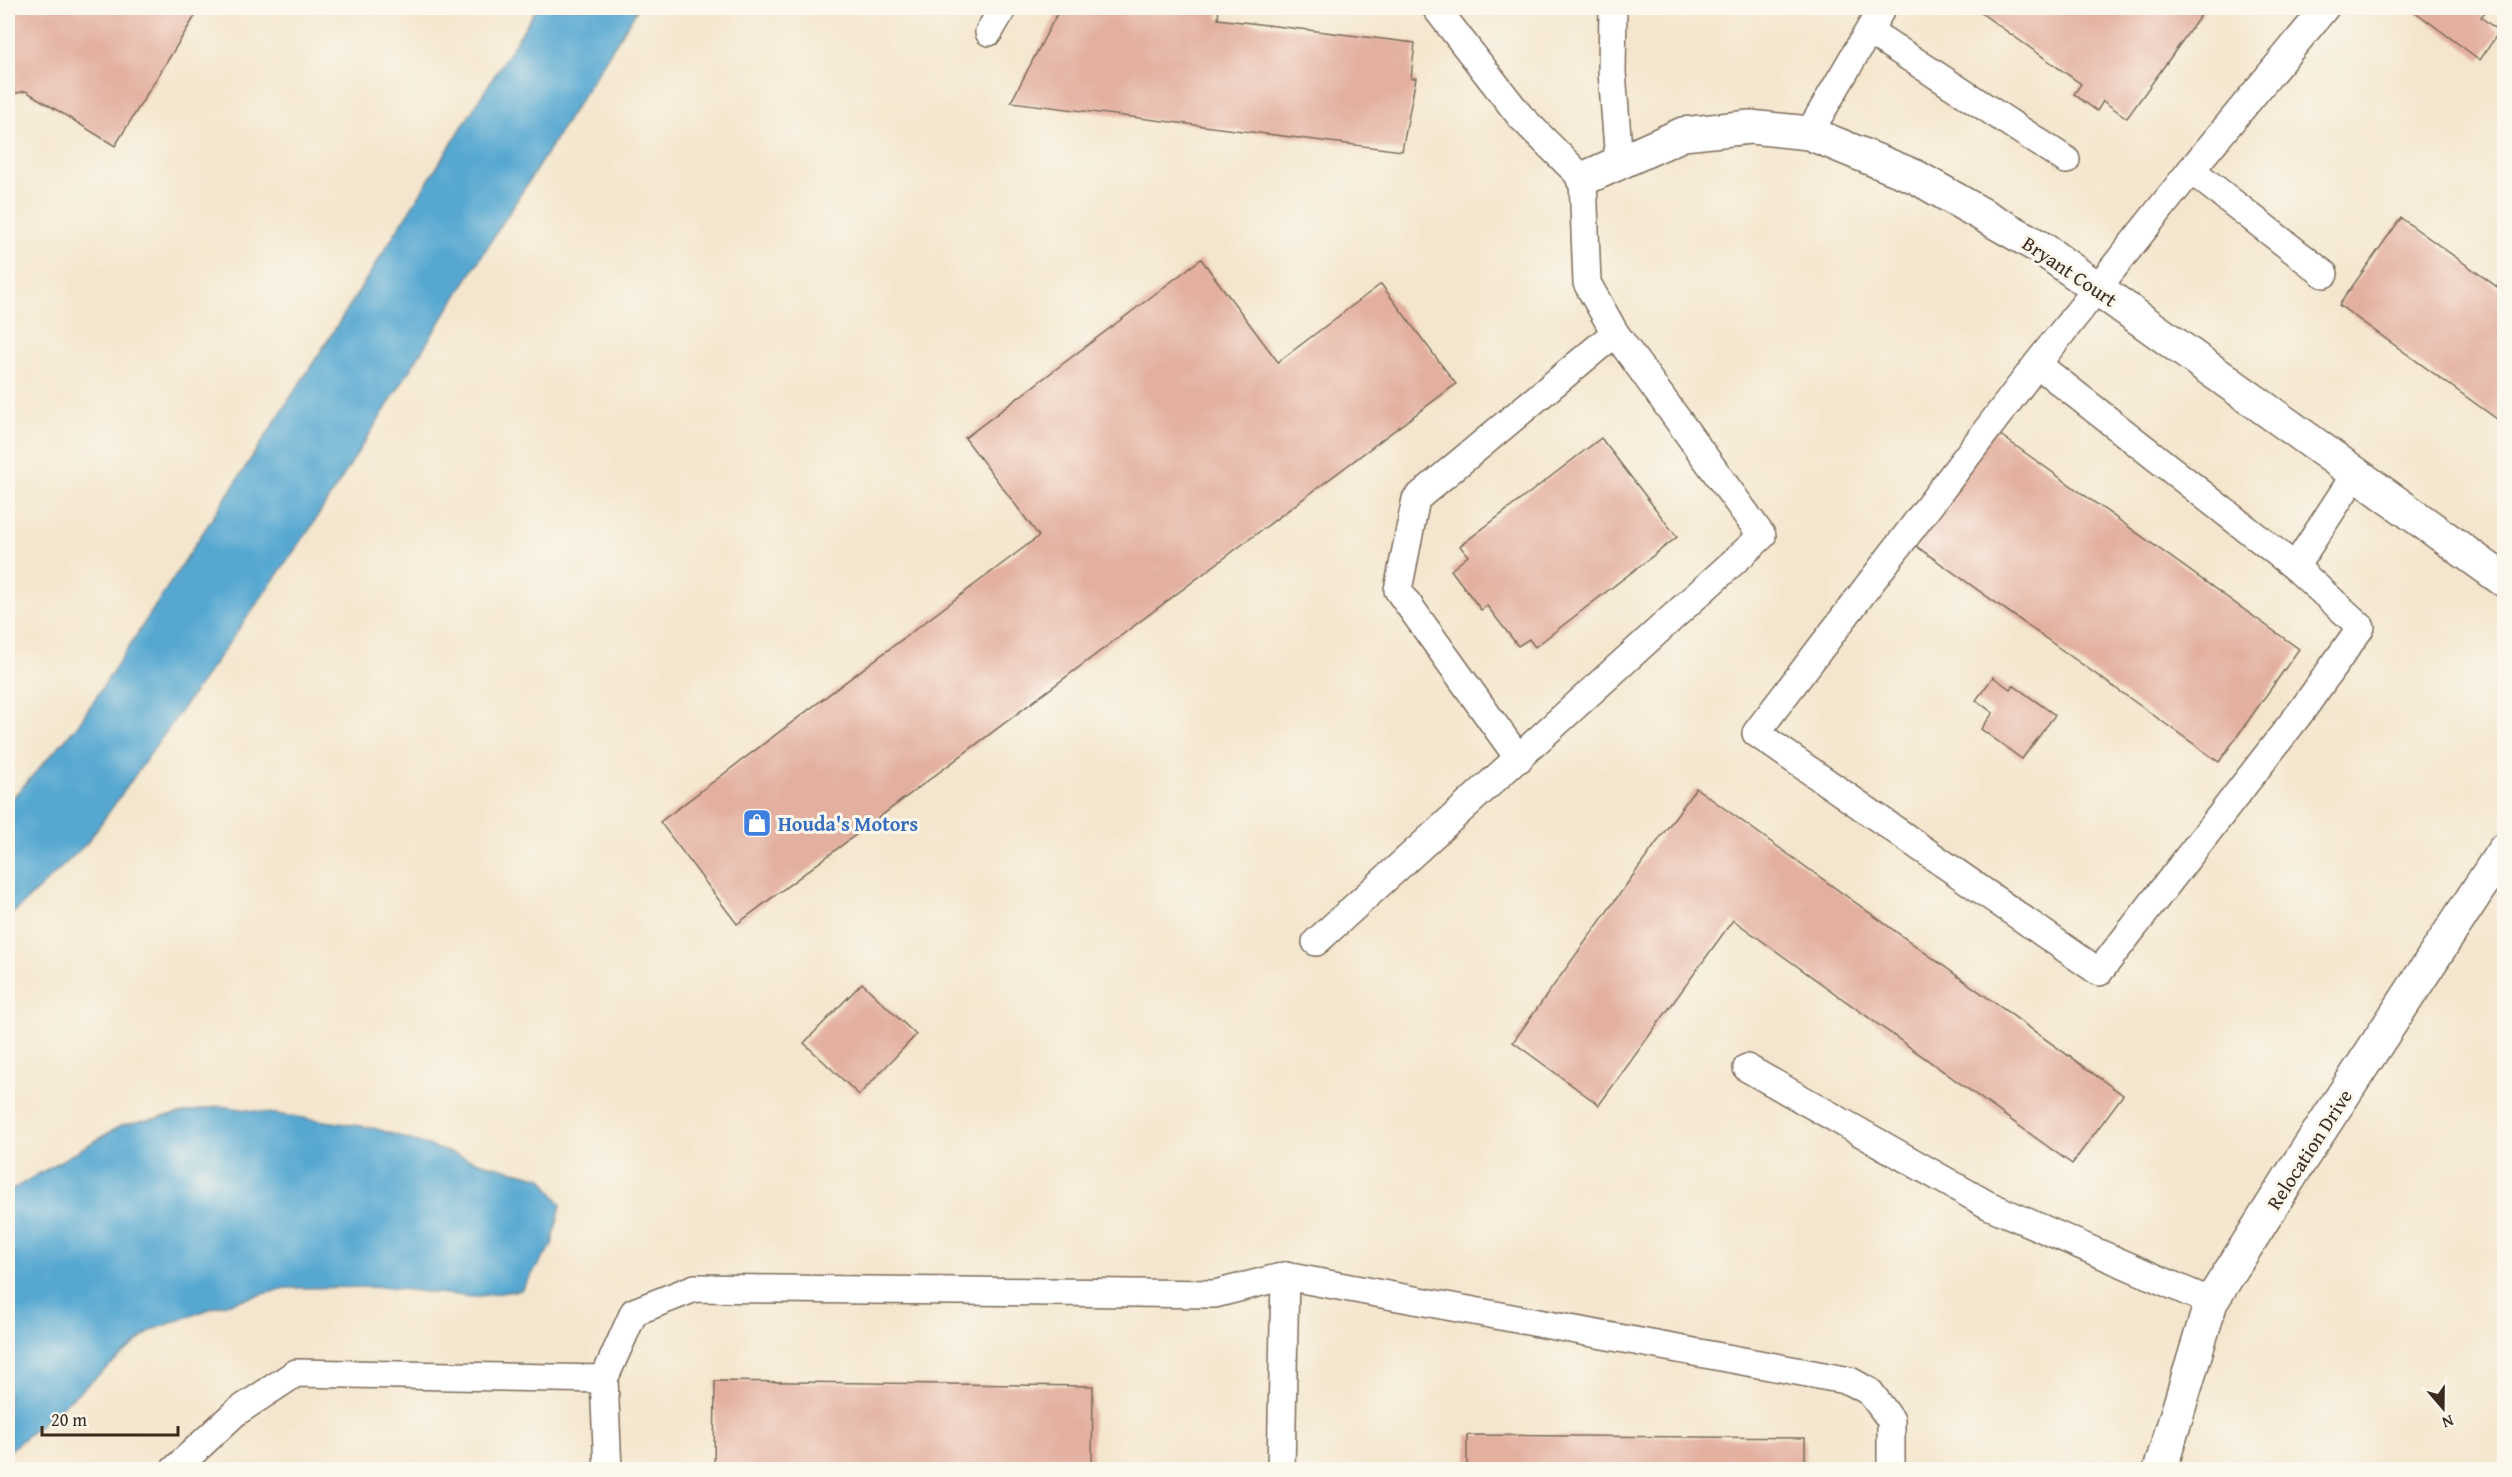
<svg xmlns="http://www.w3.org/2000/svg" width="2512" height="1477" viewBox="0 0 2512 1477" font-family="'Gentium Book Plus',serif">
<style>
.water{fill:#57a8d1;stroke:#496978;stroke-width:1.5}
.building{fill:#e3af9f}
.lines{fill:none;stroke-linecap:round;stroke-linejoin:round}
.lane-casing{stroke:#7c6c5c;stroke-width:30}
.street-casing{stroke:#7c6c5c;stroke-width:36}
.secondary-casing{stroke:#7c6c5c;stroke-width:36}
.lane{stroke:#fff;stroke-width:27}
.street{stroke:#fff;stroke-width:33}
.secondary{stroke:#fff;stroke-width:33}
.labels{text-anchor:middle;dominant-baseline:central;stroke-width:6;stroke-linejoin:round;paint-order:stroke}
.street-label{font-size:20px;fill:#3b2a1e;stroke:#fbf7ec}
.shop-label{font-size:20px;font-weight:bold;fill:#366cbe;stroke:#fbf7ec;text-anchor:start}
</style>
<rect width="100%" height="100%" fill="#fbf7ec"/>
<filter id="ink" filterUnits="userSpaceOnUse"><feTurbulence type="fractalNoise" baseFrequency=".0167" numOctaves="2"/><feDisplacementMap in="SourceGraphic" scale="12" xChannelSelector="R" yChannelSelector="G"/><feConvolveMatrix kernelMatrix="1 2 1 2 8 2 1 2 1" color-interpolation-filters="sRGB"/></filter>
<filter id="wash" filterUnits="userSpaceOnUse"><feTurbulence type="fractalNoise" baseFrequency=".008" numOctaves="4" result="noise"/><feDisplacementMap in="SourceGraphic" scale="24" xChannelSelector="R" yChannelSelector="G"/><feGaussianBlur stdDeviation="1.35" result="paint"/><feColorMatrix in="noise" values="0 0 0 0 0 0 0 0 0 0 0 0 0 0 0 0 0 1.4 0 .05"/><feComposite in="paint" operator="in"/></filter>
<g filter="url(#wash)">
<rect width="100%" height="100%" fill="#f4e6ce"/>
<!-- water -->
<g class="water">
<path d="M 537,8 L 638,8 L 309,530 L 87,843 L 8,918 L 8,803 L 78,725 L 328,340 Z"/>
<path d="M 220,1106 L 374,1128 L 482,1163 L 542,1178 L 561,1205 L 552,1245 L 521,1290 L 473,1297 L 381,1287 L 286,1288 L 218,1306 L 152,1330 L 8,1452 L 8,1192 L 122,1125 Z"/>
</g>
<g id="blocks">
<!-- building -->
<g class="building">
<path d="M 8,8 L 200,8 L 115,146 L 26,91 L 8,95 Z"/>
<path d="M 1060,8 L 1219,8 L 1218,19 L 1415,43 L 1411,78 L 1416,78 L 1402,151 L 1011,102 Z"/>
<path d="M 1974,8 L 2206,8 L 2127,118 L 2103,101 L 2097,111 L 2074,94 L 2081,84 Z"/>
<path d="M 2410,8 L 2488,8 L 2481,17 L 2499,32 L 2480,60 Z"/>
<path d="M 2401,218 L 2504,292 L 2504,424 L 2339,305 Z"/>
<path d="M 1201,259 L 1278,362 L 1381,284 L 1456,384 L 737,924 L 660,822 L 1039,536 L 965,438 Z"/>
<path d="M 1992,429 L 2299,649 L 2219,762 L 1912,543 Z"/>
<path d="M 1601,438 L 1677,537 L 1535,647 L 1529,639 L 1518,646 L 1487,606 L 1481,610 L 1451,570 L 1468,556 L 1460,546 Z"/>
<path d="M 1993,677 L 2010,689 L 2013,685 L 2055,715 L 2022,759 L 1981,729 L 1993,713 L 1976,700 Z"/>
<path d="M 1696,788 L 2123,1095 L 2072,1164 L 1733,920 L 1599,1105 L 1513,1042 Z"/>
<path d="M 862,983 L 916,1035 L 859,1095 L 804,1043 Z"/>
<path d="M 715,1381 L 1093,1386 L 1092,1470 L 714,1470 Z"/>
<path d="M 1467,1435 L 1805,1438 L 1805,1470 L 1467,1470 Z"/>
</g>
</g>
</g>
<g filter="url(#ink)">
<use href="#blocks" fill-opacity="0" stroke="#7c6c5c" stroke-width="1.5"/>
<g class="lines">
<!-- lane casing -->
<g class="lane-casing">
<g id="lane">
<path d="M 1613,8 L 1612,72 L 1619,162"/>
<path d="M 1869,31 L 2066,160"/>
<path d="M 989,32 L 1003,8"/>
<path d="M 1809,133 L 1882,8"/>
<path d="M 2191,170 L 2325,8"/>
<path d="M 2324,274 L 2191,170 L 2037,364 L 2295,567 L 2356,473"/>
<path d="M 2037,364 L 1756,733 L 2099,972 L 2303,709 L 2361,627 L 2295,567"/>
<path d="M 1519,759 L 1398,590 L 1416,499 L 1615,333"/>
<path d="M 1316,942 L 1762,536 L 1615,333 L 1587,283 L 1583,179 L 1520,116 L 1436,8"/>
<path d="M 1747,1068 L 1988,1205 L 2211,1302"/>
<path d="M 174,1470 L 235,1413 L 296,1373 L 604,1379"/>
<path d="M 608,1470 L 604,1379 L 634,1312 L 695,1288 L 1215,1294 L 1285,1276 L 1850,1381 L 1870,1392 L 1891,1420 L 1891,1470"/>
<path d="M 1281,1470 L 1285,1276"/>
</g>
</g>
<!-- street casing -->
<g class="street-casing">
<path id="street" d="M 1583,179 L 1683,134 L 1750,127 L 1809,133 L 1916,177 L 2041,248 L 2504,580"/>
</g>
<!-- secondary casing -->
<g class="secondary-casing">
<path id="secondary" d="M 2160,1470 L 2211,1302 L 2300,1161 L 2504,850"/>
</g>
<!-- lane -->
<use href="#lane" class="lane"/>
<!-- street -->
<use href="#street" class="street"/>
<!-- secondary -->
<use href="#secondary" class="secondary"/>
</g>
</g>
<!-- icons -->
<defs>
<g id="shop-square" transform="scale(1.5)"><rect x="-9" y="-9" width="18" height="18" rx="4" fill="#3f7fe0" stroke="#fbf7ec"/><path d="M-5-2.5h2.3a2.7 3.5 0 0 1 5.4 0H5L5.5 6h-11ZM-1.5-2.5h3a1.5 2.3 0 0 0-3 0Z" fill="#fff"/></g>
</defs>
<g fill-rule="evenodd">
<use href="#shop-square" x="757" y="823"/>
</g>
<g class="labels">
<!-- street labels -->
<g class="street-label">
<text transform="translate(2070 271) rotate(34)">Bryant Court</text>
<text transform="translate(2309 1149) rotate(-57)">Relocation Drive</text>
</g>
<!-- shop labels -->
<g class="shop-label">
<text x="778" y="823">Houda's Motors</text>
</g>
</g>
<!-- margin -->
<rect width="2512" height="1477" fill="none" stroke="#fbf7ec" stroke-width="30"/>
<!-- north arrow -->
<g transform="translate(2443 1408) rotate(160)" stroke="#fbf7ec" stroke-width="4.5" paint-order="stroke">
<path d="M0-4.5L10 22L0 15L-10 22Z" fill="#3b2a1e"/>
<text y="-9" font-size="16" font-weight="bold" text-anchor="middle" fill="#3b2a1e">N</text>
</g>
<!-- scale -->
<path d="M42 1426v9h136v-9" fill="none" stroke="#3b2a1e" stroke-width="3"/>
<text x="51" y="1426" font-size="18" fill="#3b2a1e" stroke="#fbf7ec" stroke-width="4.5" paint-order="stroke">20 m</text>
</svg>
